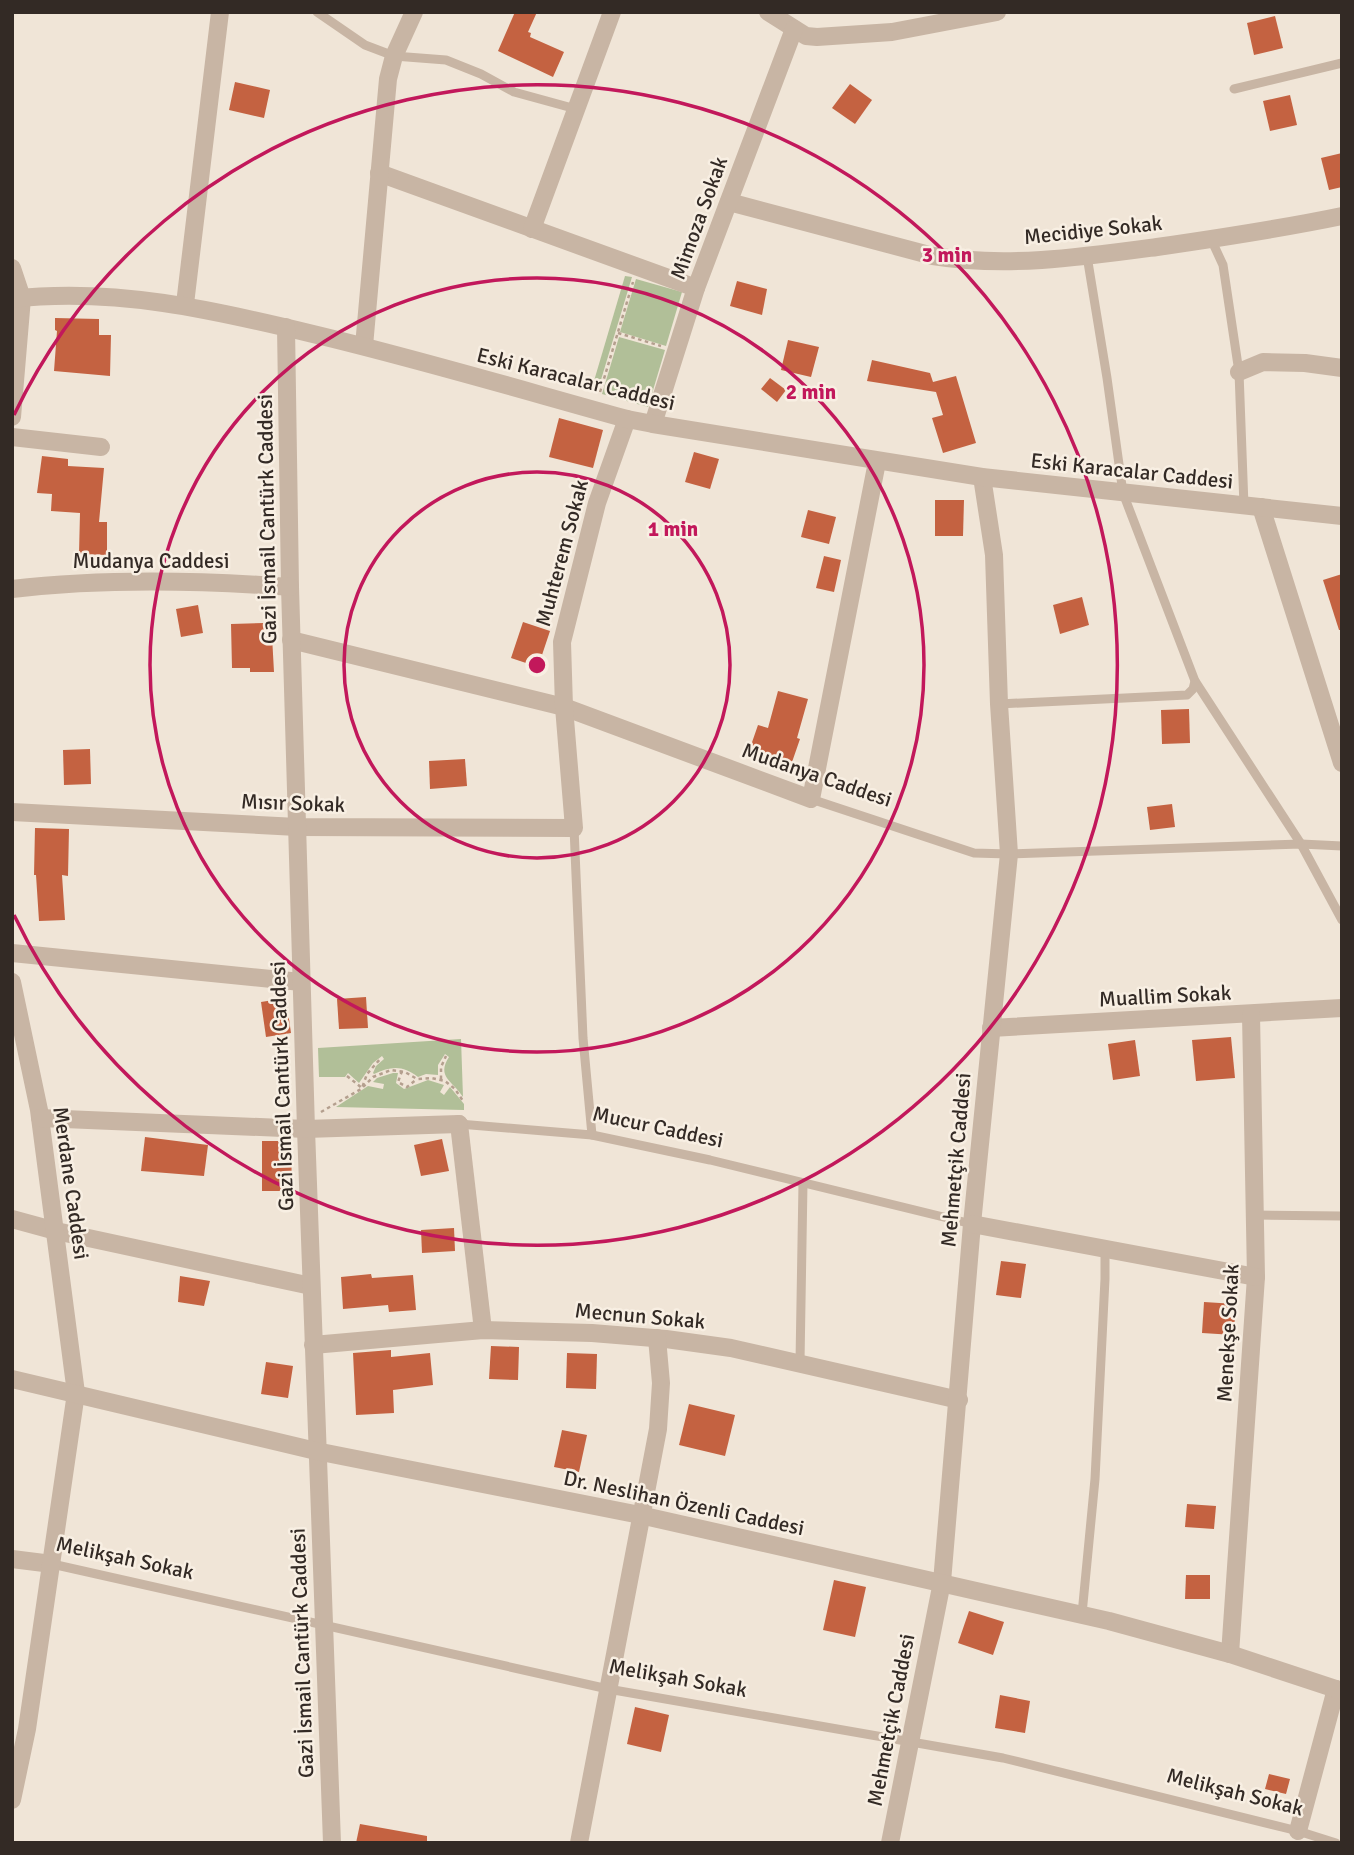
<svg xmlns="http://www.w3.org/2000/svg" width="1354" height="1855" viewBox="0 0 1354 1855" font-family="Signika,sans-serif">
<style>
.green{fill:#b1bf98}
.building{fill:#c46241}
.lines{fill:none;stroke-linecap:round;stroke-linejoin:round}
.path{stroke:#b49f8e;stroke-width:2.5;stroke-dasharray:3.5 3.5;stroke-linecap:butt}
.service{stroke:#c8b5a4;stroke-width:9}
.minor{stroke:#c8b5a4;stroke-width:18}
.tertiary{stroke:#c8b5a4;stroke-width:18}
.ring{fill:none;stroke:#c2185b;stroke-width:3.5}
.labels{text-anchor:middle;dominant-baseline:central;stroke-width:5;stroke-linejoin:round;paint-order:stroke}
.street-label{font-size:21px;fill:#332a25;stroke:#f8efe3}
.centre{fill:#c2185b;stroke:#f8efe3;stroke-width:3.5}
.ring-label{font-size:21px;text-anchor:middle;font-weight:bold;fill:#c2185b;stroke:#f8efe3;stroke-width:5;stroke-linejoin:round;paint-order:stroke}
</style>
<rect width="100%" height="100%" fill="#f0e5d7"/>
<!-- green -->
<g class="green">
<path d="M 625,276 L 632,277 L 597,393 L 591,391 Z"/>
<path d="M 636,279 L 682,292 L 666,346 L 620,332 Z"/>
<path d="M 619,337 L 665,350 L 648,407 L 602,394 Z"/>
<path d="M 461,1039 L 463,1097 C 453,1081 436,1077 449,1057 L 445,1054 L 438,1065 L 438,1075 L 426,1074 L 418,1077 C 403,1065 391,1066 374,1074 L 373,1073 L 376,1066 L 384,1059 L 382,1056 L 373,1063 L 359,1083 L 348,1073 L 345,1077 L 319,1077 L 318,1048 Z"/>
<path d="M 393,1073 L 398,1073 L 396,1083 L 404,1089 L 428,1080 L 444,1085 L 440,1092 L 444,1095 L 450,1087 L 464,1104 L 464,1110 L 336,1107 L 368,1086 L 383,1089 L 384,1084 L 373,1082 L 377,1078 Z"/>
</g>
<!-- building -->
<g class="building">
<path d="M 515,12 L 537,12 L 528,32 L 531,33 L 530,37 L 564,52 L 553,77 L 498,51 Z"/>
<path d="M 1275,16 L 1283,48 L 1254,55 L 1247,23 Z"/>
<path d="M 235,82 L 270,90 L 264,118 L 229,110 Z"/>
<path d="M 850,84 L 872,100 L 855,124 L 832,108 Z"/>
<path d="M 1290,95 L 1297,125 L 1270,131 L 1263,101 Z"/>
<path d="M 1342,153 L 1342,187 L 1329,190 L 1321,158 Z"/>
<path d="M 737,281 L 767,289 L 762,315 L 730,306 Z"/>
<path d="M 55,318 L 99,319 L 99,335 L 111,335 L 110,376 L 54,371 L 57,331 L 55,330 Z"/>
<path d="M 788,340 L 819,347 L 811,377 L 781,370 Z"/>
<path d="M 872,360 L 930,373 L 933,382 L 956,376 L 976,443 L 943,453 L 932,418 L 943,415 L 936,392 L 867,381 Z"/>
<path d="M 770,378 L 786,390 L 777,402 L 761,389 Z"/>
<path d="M 559,418 L 603,430 L 593,468 L 549,457 Z"/>
<path d="M 694,452 L 719,459 L 710,489 L 685,482 Z"/>
<path d="M 42,456 L 68,459 L 68,466 L 104,468 L 99,522 L 107,522 L 107,555 L 79,554 L 80,513 L 51,511 L 52,494 L 37,493 Z"/>
<path d="M 935,500 L 964,500 L 963,536 L 935,536 Z"/>
<path d="M 808,510 L 836,517 L 829,544 L 801,537 Z"/>
<path d="M 824,556 L 841,560 L 834,592 L 816,588 Z"/>
<path d="M 1342,574 L 1342,630 L 1339,630 L 1323,580 Z"/>
<path d="M 1082,597 L 1089,625 L 1060,634 L 1053,605 Z"/>
<path d="M 198,605 L 203,633 L 181,637 L 176,609 Z"/>
<path d="M 523,622 L 550,631 L 538,667 L 511,658 Z"/>
<path d="M 264,623 L 264,636 L 272,636 L 274,672 L 250,672 L 250,668 L 232,668 L 231,624 Z"/>
<path d="M 778,691 L 808,699 L 797,738 L 800,739 L 791,765 L 749,751 L 758,725 L 768,728 Z"/>
<path d="M 1189,709 L 1190,743 L 1162,744 L 1161,710 Z"/>
<path d="M 90,749 L 91,784 L 64,785 L 63,750 Z"/>
<path d="M 465,759 L 467,786 L 430,789 L 429,761 Z"/>
<path d="M 1172,804 L 1175,827 L 1150,830 L 1147,807 Z"/>
<path d="M 35,828 L 69,829 L 68,876 L 62,875 L 65,920 L 39,921 L 36,875 L 34,875 Z"/>
<path d="M 366,997 L 368,1028 L 339,1029 L 337,999 Z"/>
<path d="M 286,998 L 291,1033 L 266,1037 L 261,1002 Z"/>
<path d="M 1231,1037 L 1235,1078 L 1196,1081 L 1192,1040 Z"/>
<path d="M 1135,1040 L 1140,1076 L 1113,1080 L 1108,1044 Z"/>
<path d="M 145,1137 L 208,1145 L 204,1176 L 141,1171 Z"/>
<path d="M 442,1139 L 449,1171 L 421,1176 L 414,1145 Z"/>
<path d="M 262,1141 L 291,1141 L 292,1191 L 262,1191 Z"/>
<path d="M 454,1228 L 455,1251 L 422,1253 L 421,1230 Z"/>
<path d="M 1001,1261 L 1026,1264 L 1021,1298 L 996,1295 Z"/>
<path d="M 371,1274 L 372,1278 L 413,1275 L 416,1310 L 389,1312 L 388,1305 L 343,1309 L 341,1277 Z"/>
<path d="M 180,1276 L 210,1281 L 204,1306 L 178,1302 Z"/>
<path d="M 1204,1302 L 1236,1304 L 1234,1335 L 1202,1333 Z"/>
<path d="M 491,1346 L 519,1347 L 518,1380 L 489,1379 Z"/>
<path d="M 391,1350 L 391,1357 L 430,1353 L 433,1385 L 393,1390 L 394,1413 L 356,1415 L 353,1353 Z"/>
<path d="M 567,1353 L 597,1354 L 596,1389 L 566,1388 Z"/>
<path d="M 266,1362 L 293,1366 L 288,1398 L 261,1394 Z"/>
<path d="M 689,1404 L 735,1415 L 725,1456 L 679,1445 Z"/>
<path d="M 562,1430 L 587,1435 L 579,1472 L 554,1467 Z"/>
<path d="M 1187,1504 L 1216,1506 L 1214,1529 L 1185,1527 Z"/>
<path d="M 1186,1575 L 1210,1575 L 1210,1599 L 1185,1599 Z"/>
<path d="M 834,1580 L 866,1587 L 855,1637 L 823,1630 Z"/>
<path d="M 969,1611 L 1004,1622 L 993,1655 L 958,1643 Z"/>
<path d="M 1000,1695 L 1030,1701 L 1025,1733 L 995,1728 Z"/>
<path d="M 635,1707 L 669,1715 L 661,1752 L 627,1744 Z"/>
<path d="M 1269,1774 L 1290,1779 L 1286,1794 L 1265,1789 Z"/>
<path d="M 360,1824 L 427,1836 L 427,1843 L 356,1843 Z"/>
</g>
<g class="lines">
<!-- path -->
<g class="path">
<path d="M 618,333 L 661,346"/>
<path d="M 600,392 L 633,282"/>
<path d="M 402,1071 L 398,1082 L 407,1087 L 417,1079"/>
<path d="M 347,1076 L 362,1088 L 367,1074 L 381,1058"/>
<path d="M 441,1079 L 441,1067 L 446,1056"/>
<path d="M 321,1112 L 361,1089 L 373,1077 L 391,1070 L 405,1072 L 417,1079 L 431,1078 L 445,1081 L 455,1089 L 463,1101"/>
</g>
<!-- service -->
<g class="service">
<path d="M 317,12 L 365,45 L 394,56 L 446,60 L 481,74 L 514,92 L 576,109"/>
<path d="M 1234,89 L 1342,63"/>
<path d="M 1211,239 L 1223,265 L 1239,372 L 1244,506"/>
<path d="M 1087,256 L 1107,378 L 1123,493 L 1195,681 L 1301,844 L 1342,920"/>
<path d="M 999,704 L 1187,695 L 1193,689 L 1195,681"/>
<path d="M 811,799 L 974,853 L 1009,854 L 1301,844 L 1342,846"/>
<path d="M 574,828 L 583,1038 L 592,1135"/>
<path d="M 459,1124 L 592,1135 L 710,1160 L 972,1224"/>
<path d="M 1255,1215 L 1342,1216"/>
<path d="M 800,1362 L 803,1183"/>
<path d="M 52,1564 L 608,1689 L 1003,1758 L 1298,1831 L 1336,1843"/>
<path d="M 1082,1614 L 1095,1479 L 1105,1279 L 1105,1249"/>
</g>
<!-- minor -->
<g class="minor">
<path d="M 768,12 L 806,36 L 817,37 L 892,32 L 997,12"/>
<path d="M 379,173 L 696,288"/>
<path d="M 729,202 L 933,256 C 1007,268 1083,257 1157,247 C 1219,238 1280,229 1342,216"/>
<path d="M 532,229 L 612,12"/>
<path d="M 185,304 L 220,12"/>
<path d="M 364,346 L 388,79 L 394,56 L 414,12"/>
<path d="M 1239,372 L 1263,362 L 1305,363 L 1342,368"/>
<path d="M 653,424 L 696,288 L 794,29"/>
<path d="M 12,437 L 101,447"/>
<path d="M 1261,507 L 1342,763"/>
<path d="M 291,640 L 564,707 L 811,799 L 877,462"/>
<path d="M 12,812 L 297,827 L 574,828 L 564,707 L 562,642 L 597,503 L 627,419"/>
<path d="M 12,953 L 301,982"/>
<path d="M 991,1028 L 1342,1008"/>
<path d="M 459,1124 L 483,1330"/>
<path d="M 12,1219 L 56,1231 L 311,1286"/>
<path d="M 313,1345 L 483,1330 L 592,1333 L 666,1339 L 731,1348 L 959,1400"/>
<path d="M 12,1559 L 52,1564"/>
<path d="M 1230,1654 L 1256,1277 L 1251,1015"/>
<path d="M 1298,1831 L 1336,1689"/>
<path d="M 579,1843 L 658,1429 L 661,1383 L 657,1338"/>
<path d="M 890,1843 L 942,1582 L 972,1224 L 1009,854 L 999,704 L 994,555 L 982,477"/>
</g>
<!-- tertiary -->
<g class="tertiary">
<path d="M 12,268 L 22,298 L 12,417"/>
<path d="M 12,299 C 114,287 214,310 313,334 C 418,359 522,390 627,419 L 653,424 L 982,477 L 1342,516"/>
<path d="M 286,327 L 290,587 L 306,1129 L 332,1843"/>
<path d="M 12,589 C 105,578 197,580 290,587"/>
<path d="M 12,982 L 39,1110 L 76,1393 L 27,1729 L 12,1800"/>
<path d="M 40,1118 L 306,1129 L 459,1124"/>
<path d="M 972,1224 L 1256,1277"/>
<path d="M 12,1379 L 316,1451 L 640,1515 L 1109,1621 L 1230,1654 L 1342,1691"/>
</g>
</g>
<!-- distance rings -->
<g class="ring">
<circle cx="537" cy="665" r="193"/>
<circle cx="537" cy="665" r="387"/>
<path d="M14 415A580 580 0 1 1 14 915"/>
</g>
<g class="labels">
<!-- street labels -->
<g class="street-label">
<text transform="translate(699 218) rotate(-70)">Mimoza Sokak</text>
<text transform="translate(1093 230) rotate(-6)">Mecidiye Sokak</text>
<text transform="translate(576 379) rotate(14)">Eski Karacalar Caddesi</text>
<text transform="translate(1132 471) rotate(6)">Eski Karacalar Caddesi</text>
<text transform="translate(267 519) rotate(-91)">Gazi İsmail Cantürk Caddesi</text>
<text transform="translate(562 553) rotate(-75)">Muhterem Sokak</text>
<text x="151" y="561">Mudanya Caddesi</text>
<text transform="translate(817 775) rotate(19)">Mudanya Caddesi</text>
<text transform="translate(293 803) rotate(2)">Mısır Sokak</text>
<text transform="translate(1165 996) rotate(-3)">Muallim Sokak</text>
<text transform="translate(282 1086) rotate(-92)">Gazi İsmail Cantürk Caddesi</text>
<text transform="translate(658 1127) rotate(12)">Mucur Caddesi</text>
<text transform="translate(956 1160) rotate(-85)">Mehmetçik Caddesi</text>
<text transform="translate(71 1183) rotate(82)">Merdane Caddesi</text>
<text transform="translate(640 1316) rotate(5)">Mecnun Sokak</text>
<text transform="translate(1228 1333) rotate(-87)">Menekşe Sokak</text>
<text transform="translate(684 1503) rotate(12)">Dr. Neslihan Özenli Caddesi</text>
<text transform="translate(125 1558) rotate(12)">Melikşah Sokak</text>
<text transform="translate(302 1653) rotate(-92)">Gazi İsmail Cantürk Caddesi</text>
<text transform="translate(678 1678) rotate(10)">Melikşah Sokak</text>
<text transform="translate(891 1720) rotate(-79)">Mehmetçik Caddesi</text>
<text transform="translate(1235 1792) rotate(14)">Melikşah Sokak</text>
</g>
</g>
<circle cx="537" cy="665" r="10" class="centre"/>
<g class="ring-label">
<text x="947" y="262">3 min</text>
<text x="811" y="399">2 min</text>
<text x="673" y="536">1 min</text>
</g>
<!-- border -->
<rect width="1354" height="1855" fill="none" stroke="#332a25" stroke-width="28"/>
</svg>
